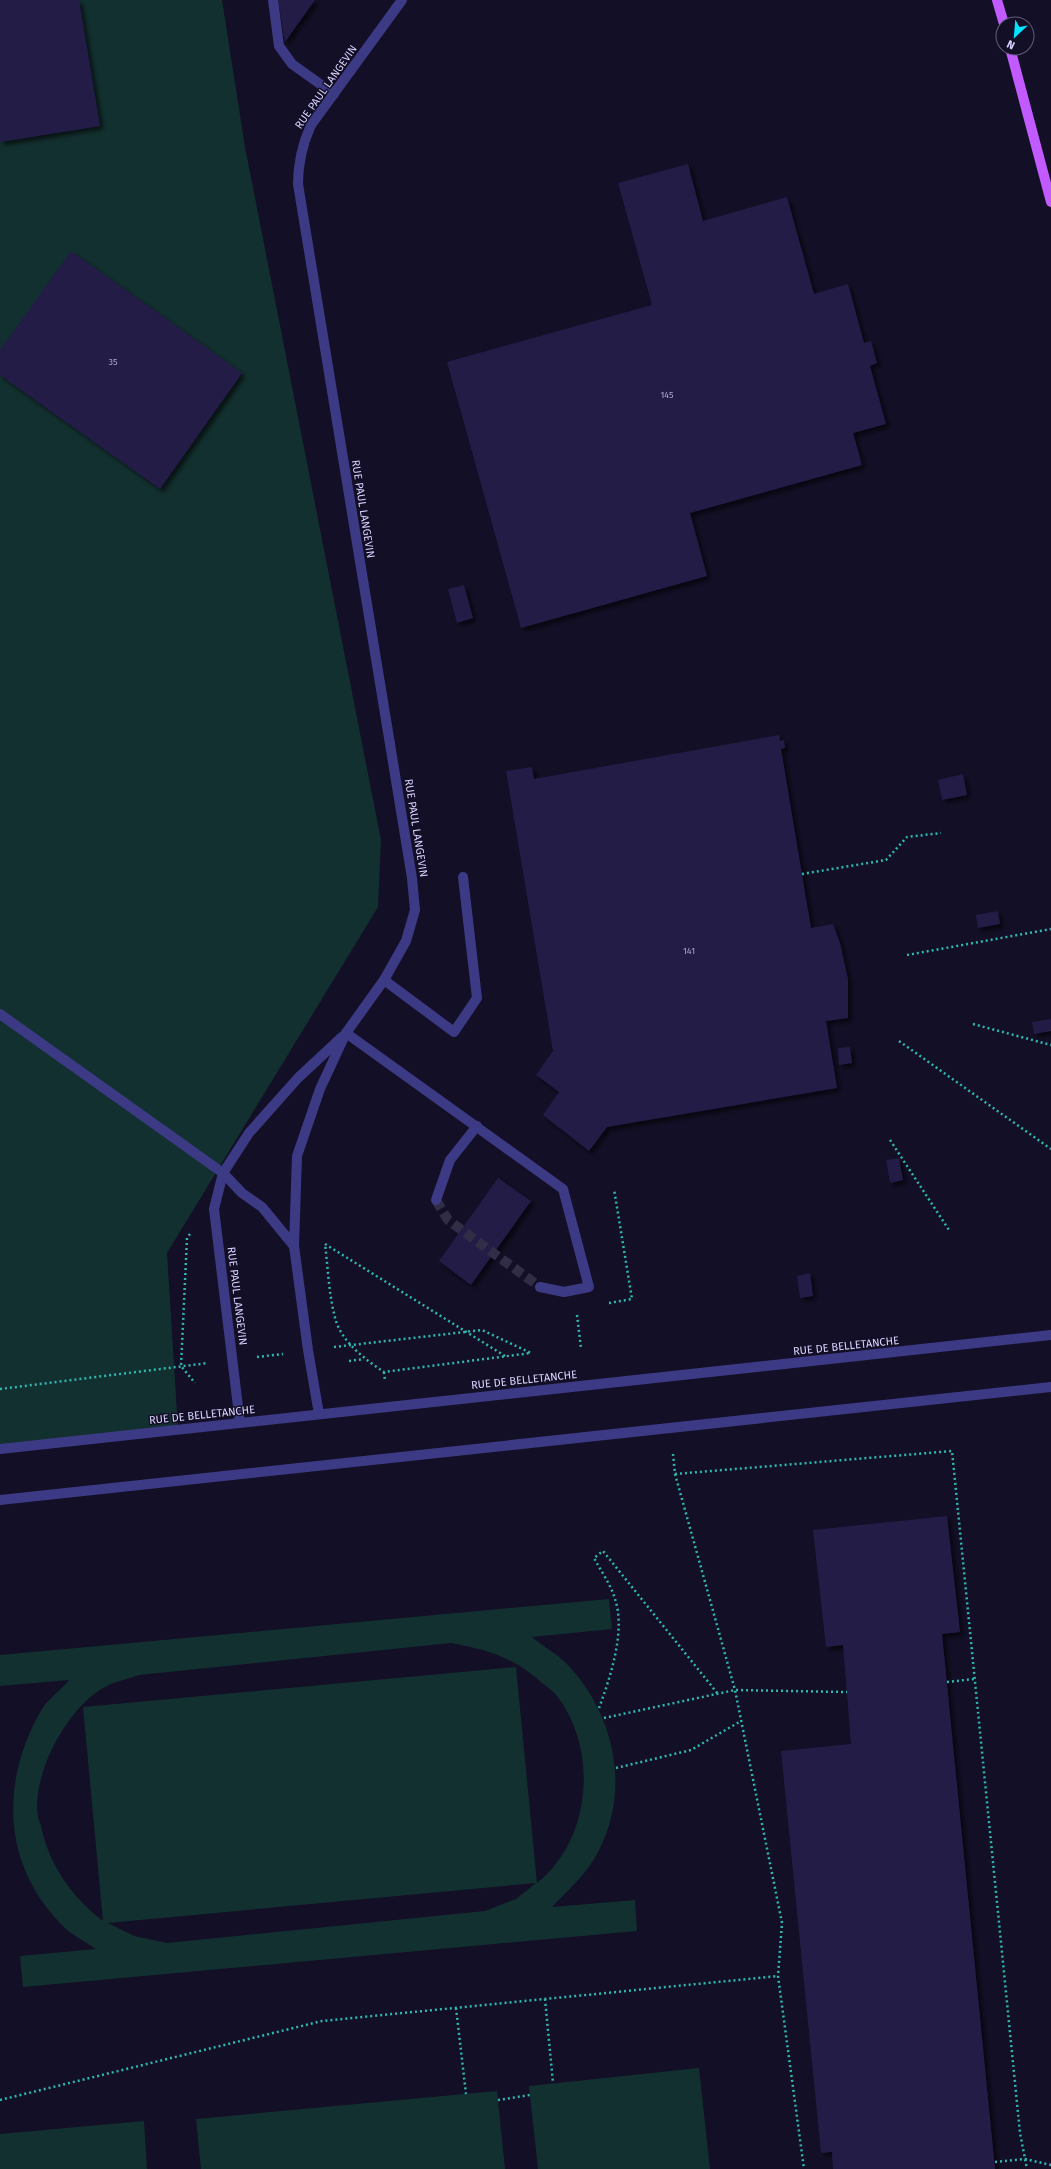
<svg xmlns="http://www.w3.org/2000/svg" width="1051" height="2169" viewBox="0 0 1051 2169" font-family="'Fira Sans',sans-serif">
<style>
.green{fill:#12302f;fill-rule:evenodd}
.building{fill:#241b47;filter:url(#shadow)}
.lines{fill:none;stroke-linecap:round;stroke-linejoin:round}
.minor-tunnel{stroke:#312d47;stroke-width:10;stroke-dasharray:10 5;stroke-linecap:butt}
.path{stroke:#2fb8b0;stroke-width:2.5;stroke-dasharray:2 3;stroke-linecap:butt}
.minor{stroke:#3d3a85;stroke-width:10}
.major{stroke:#c25bff;stroke-width:10}
.labels{text-anchor:middle;dominant-baseline:central;stroke-width:3;stroke-linejoin:round;paint-order:stroke}
.number-label{font-size:9px;fill:#aca6d1}
.street-label{font-size:11px;fill:#d9d4ff;stroke:#130f26}
</style>
<defs>
<filter id="shadow"><feDropShadow dx="3.5" dy="3.5" stdDeviation="2" flood-color="#0009"/></filter>
</defs>
<rect width="100%" height="100%" fill="#130f26"/>
<!-- green -->
<g class="green">
<path d="M 0,0 L 222,0 L 245,147 L 381,840 L 378,907 L 167,1253 L 178,1429 L 0,1449 Z"/>
<path d="M 609,1599 L 612,1629 L 532,1637 C 542,1646 556,1653 566,1663 C 613,1711 631,1786 600,1848 C 589,1872 570,1888 552,1907 L 635,1900 L 637,1931 L 23,1987 L 20,1956 L 96,1949 C 86,1942 73,1936 64,1927 C 1,1865 0,1781 42,1709 C 49,1698 61,1690 69,1680 L 0,1686 L 0,1655 ZM 451,1643 C 488,1650 513,1657 541,1682 C 547,1687 553,1691 557,1696 C 599,1751 591,1840 537,1883 L 516,1667 L 83,1707 L 103,1921 C 72,1897 49,1865 41,1826 C 39,1821 37,1814 37,1808 C 37,1782 48,1753 62,1731 C 74,1713 87,1696 107,1686 C 116,1681 128,1679 139,1675 ZM 536,1883 L 516,1899 L 485,1911 L 167,1943 L 134,1936 L 108,1923 Z"/>
<path d="M 699,2068 L 710,2169 L 538,2169 L 529,2086 Z"/>
<path d="M 497,2091 L 505,2169 L 201,2169 L 196,2119 Z"/>
<path d="M 144,2121 L 147,2169 L 0,2169 L 0,2134 Z"/>
</g>
<!-- building -->
<g class="building">
<path d="M 0,0 L 79,0 L 100,126 L 0,142 Z"/>
<path d="M 278,0 L 315,0 L 285,42 Z"/>
<path d="M 688,164 L 703,221 L 787,197 L 814,294 L 848,284 L 864,343 L 871,341 L 877,363 L 870,366 L 886,424 L 853,433 L 862,465 L 690,513 L 707,576 L 521,628 L 447,362 L 652,305 L 618,183 Z"/>
<path d="M 71,251 L 242,373 L 160,489 L 0,375 L 0,350 Z"/>
<path d="M 464,585 L 473,618 L 457,623 L 448,589 Z"/>
<path d="M 779,735 L 780,741 L 784,740 L 785,748 L 781,749 L 811,928 L 833,924 L 840,943 L 848,979 L 848,1018 L 826,1021 L 837,1088 L 607,1127 L 589,1151 L 543,1115 L 559,1092 L 536,1075 L 553,1051 L 506,771 L 532,767 L 534,779 Z"/>
<path d="M 963,774 L 967,795 L 942,800 L 938,780 Z"/>
<path d="M 998,911 L 1000,924 L 978,928 L 976,915 Z"/>
<path d="M 1051,1019 L 1051,1031 L 1034,1034 L 1032,1022 Z"/>
<path d="M 850,1047 L 852,1063 L 839,1065 L 838,1048 Z"/>
<path d="M 899,1158 L 903,1180 L 890,1183 L 886,1160 Z"/>
<path d="M 498,1178 L 531,1201 L 471,1285 L 439,1261 Z"/>
<path d="M 810,1273 L 813,1296 L 800,1298 L 797,1276 Z"/>
<path d="M 947,1516 L 960,1632 L 942,1634 L 995,2169 L 833,2169 L 832,2152 L 821,2153 L 781,1751 L 851,1744 L 843,1645 L 826,1647 L 813,1530 Z"/>
</g>
<g class="lines">
<!-- minor-tunnel -->
<path class="minor-tunnel" d="M 436,1200 L 448,1220 L 540,1287"/>
<!-- path -->
<g class="path">
<path d="M 802,874 L 886,860 L 907,837 L 941,833"/>
<path d="M 907,955 L 1051,929"/>
<path d="M 973,1024 L 1051,1045"/>
<path d="M 899,1041 L 1051,1149"/>
<path d="M 890,1140 L 949,1230"/>
<path d="M 190,1234 L 187,1238 L 181,1366 L 195,1383"/>
<path d="M 609,1303 L 632,1299 L 614,1189"/>
<path d="M 577,1315 L 581,1348"/>
<path d="M 334,1347 L 482,1330 L 531,1353"/>
<path d="M 505,1356 L 325,1244 C 328,1268 329,1298 336,1321 C 343,1343 366,1360 384,1372 L 531,1353"/>
<path d="M 257,1357 L 283,1354"/>
<path d="M 349,1361 L 364,1359"/>
<path d="M 384,1372 L 385,1381"/>
<path d="M 0,1389 L 208,1363"/>
<path d="M 673,1454 L 675,1474 L 735,1690 L 782,1923 L 778,1976 L 804,2169"/>
<path d="M 675,1474 L 952,1451 L 1020,2133 L 1027,2169"/>
<path d="M 947,1682 L 974,1679"/>
<path d="M 599,1708 C 610,1678 626,1631 615,1599 C 611,1585 601,1571 594,1558 L 603,1551 L 718,1694"/>
<path d="M 604,1718 L 735,1690 L 847,1692"/>
<path d="M 616,1768 L 691,1750 L 741,1721"/>
<path d="M 545,1999 L 553,2083"/>
<path d="M 456,2008 L 466,2094"/>
<path d="M 0,2100 L 322,2021 L 778,1976"/>
<path d="M 498,2100 L 530,2095"/>
<path d="M 995,2162 L 1025,2159 L 1051,2165"/>
</g>
<!-- minor -->
<g class="minor">
<path d="M 273,0 L 279,46 L 292,64 L 334,94"/>
<path d="M 384,980 L 454,1032 L 477,998 L 463,877"/>
<path d="M 0,1014 L 223,1173 L 242,1193 L 262,1207 L 294,1246"/>
<path d="M 346,1033 L 563,1189 L 589,1287 L 564,1292 L 540,1287"/>
<path d="M 436,1200 L 450,1160 L 477,1126"/>
<path d="M 319,1414 L 308,1350 L 294,1246 L 297,1156 L 320,1089 L 346,1033 L 384,980 L 406,941 L 415,910 L 412,878 L 298,184 C 298,162 302,145 311,125 L 402,0"/>
<path d="M 240,1423 L 214,1209 L 223,1173 L 249,1133 L 298,1078 L 342,1037"/>
<path d="M 0,1449 L 1051,1335"/>
<path d="M 0,1500 L 1051,1387"/>
</g>
<!-- major -->
<g class="major">
<path d="M 997,0 L 1004,24"/>
<path d="M 1010,48 L 1051,202"/>
</g>
</g>
<g class="labels">
<!-- number labels -->
<g class="number-label">
<text x="113" y="362">35</text>
<text x="667" y="395">145</text>
<text x="689" y="951">141</text>
</g>
<!-- street labels -->
<g class="street-label">
<text transform="translate(326 87) rotate(-55)">RUE PAUL LANGEVIN</text>
<text transform="translate(363 509) rotate(81)">RUE PAUL LANGEVIN</text>
<text transform="translate(416 828) rotate(81)">RUE PAUL LANGEVIN</text>
<text transform="translate(237 1296) rotate(83)">RUE PAUL LANGEVIN</text>
<text transform="translate(846 1346) rotate(-6)">RUE DE BELLETANCHE</text>
<text transform="translate(524 1380) rotate(-6)">RUE DE BELLETANCHE</text>
<text transform="translate(202 1415) rotate(-6)">RUE DE BELLETANCHE</text>
</g>
</g>
<!-- north arrow -->
<g transform="translate(1015 36) rotate(206)"><circle r="19" fill="#130f26" stroke="#625e7d"/>
<path d="M0-3L7 15L0 10L-7 15Z" fill="#00e5ff"/>
<text y="-6" font-size="11" font-weight="bold" text-anchor="middle" fill="#d9d4ff">N</text>
</g>
</svg>
